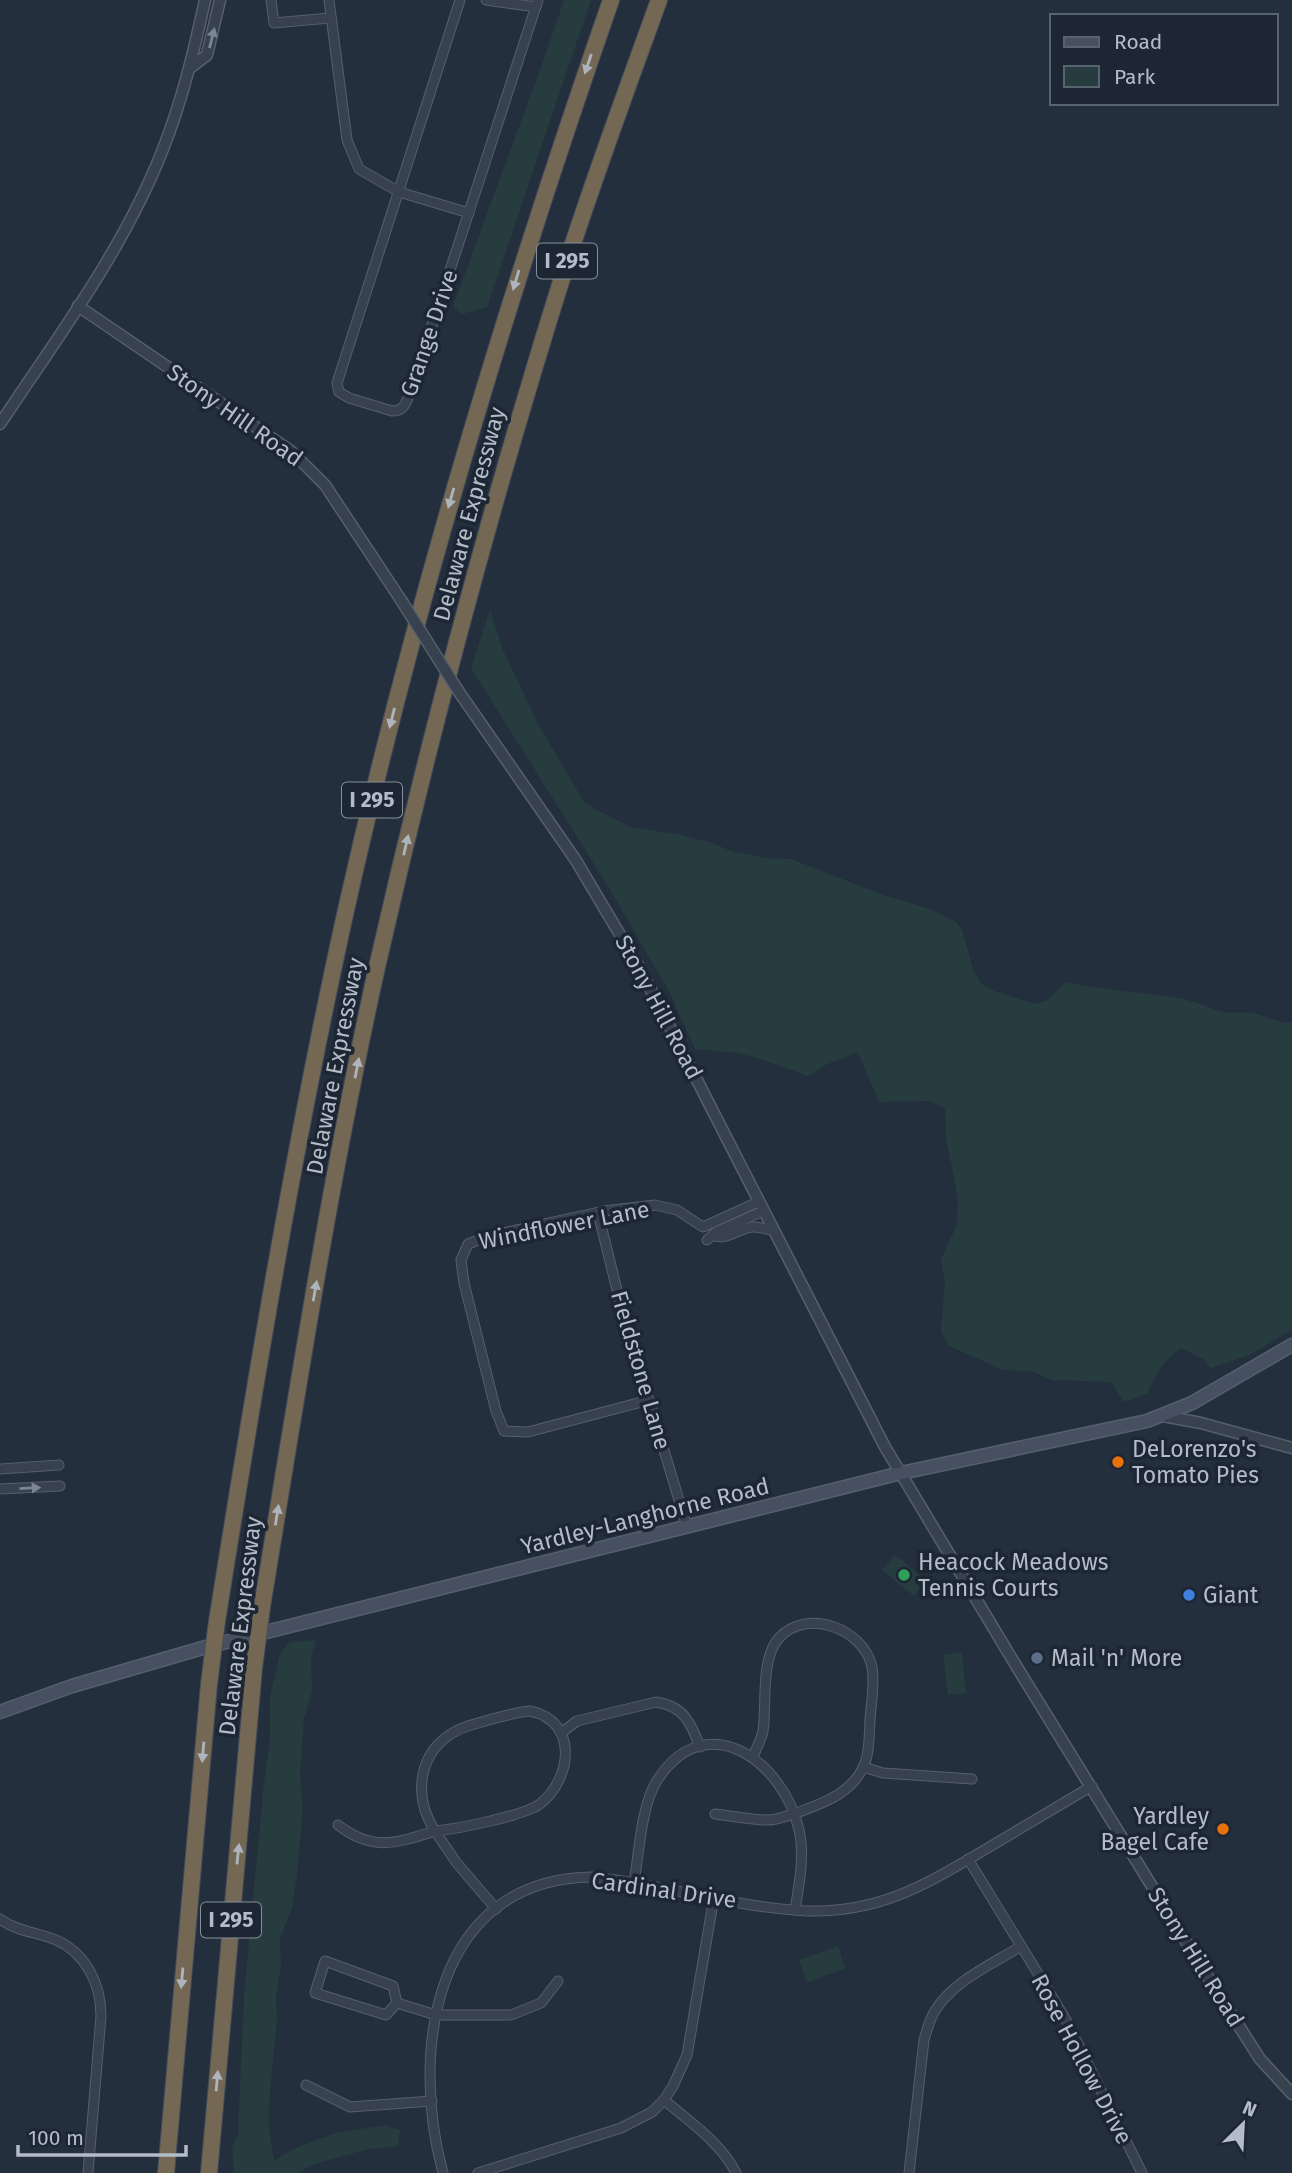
<svg xmlns="http://www.w3.org/2000/svg" width="1292" height="2173" viewBox="0 0 1292 2173" font-family="'Fira Sans',sans-serif">
<style>
.green{fill:#263c3f}
.lines{fill:none;stroke-linecap:round;stroke-linejoin:round}
.minor-casing{stroke:#565f6c;stroke-width:11}
.tertiary-casing{stroke:#565f6c;stroke-width:13}
.secondary-casing{stroke:#565f6c;stroke-width:15}
.motorway-casing{stroke:#434c59;stroke-width:18}
.minor{stroke:#38414e;stroke-width:9}
.tertiary{stroke:#38414e;stroke-width:10}
.secondary{stroke:#465061;stroke-width:12}
.motorway{stroke:#746855;stroke-width:16}
.tertiary-bridge-casing{stroke:#565f6c;stroke-width:13;stroke-linecap:butt}
.motorway-bridge-casing{stroke:#434c59;stroke-width:18;stroke-linecap:butt}
.tertiary-bridge{stroke:#38414e;stroke-width:10}
.motorway-bridge{stroke:#746855;stroke-width:16}
.oneway{fill:#7c8592}
.oneway2{fill:#aeb4bd}
.food-dot{fill:#e8710a;stroke:#1d2633;stroke-width:2.5}
.leisure-dot{fill:#2e9e5b;stroke:#1d2633;stroke-width:2.5}
.shop-dot{fill:#3f7fe0;stroke:#1d2633;stroke-width:2.5}
.service-dot{fill:#5c6f8a;stroke:#1d2633;stroke-width:2.5}
.labels{text-anchor:middle;dominant-baseline:central;stroke-width:7;stroke-linejoin:round;paint-order:stroke}
.shield{fill:#1d2633;stroke:#878f9c;stroke-width:2}
.shield-label{font-size:21px;font-weight:bold;fill:#b4bcc9}
.street-label{font-size:23px;fill:#b4bcc9;stroke:#1d2633}
.poi-label{font-size:23px;fill:#b4bcc9;stroke:#1d2633;text-anchor:start}
</style>
<rect width="100%" height="100%" fill="#242f3e"/>
<!-- green -->
<g class="green">
<path d="M 564,0 L 591,0 L 487,307 L 462,314 L 453,306 L 544,59 Z"/>
<path d="M 490,610 L 503,650 L 537,722 L 584,802 L 597,810 L 633,828 L 677,834 L 709,842 L 734,852 L 767,858 L 791,859 L 883,895 L 933,910 L 956,922 L 962,930 L 974,972 L 981,983 L 994,991 L 1035,1004 L 1048,1000 L 1065,982 C 1103,990 1139,992 1177,998 C 1193,1000 1208,1008 1224,1012 C 1234,1014 1246,1011 1256,1014 C 1270,1018 1276,1022 1292,1023 L 1292,1330 L 1250,1355 L 1211,1368 L 1203,1359 L 1181,1348 C 1163,1361 1156,1372 1148,1393 L 1124,1402 L 1111,1382 L 1052,1380 L 1031,1371 L 1003,1370 L 949,1346 L 941,1332 L 945,1281 L 941,1259 L 956,1227 L 958,1207 L 956,1187 L 946,1139 L 945,1108 L 930,1101 L 879,1102 L 858,1052 L 823,1066 L 808,1076 L 758,1058 L 737,1053 L 695,1049 L 670,993 L 606,883 L 471,668 Z"/>
<path d="M 895,1555 L 926,1580 L 914,1596 L 882,1570 Z"/>
<path d="M 316,1640 L 311,1657 L 312,1690 L 304,1719 L 300,1775 L 303,1808 L 297,1874 L 292,1908 L 280,1938 L 281,1965 L 276,1996 L 277,2020 L 269,2103 L 269,2128 L 274,2161 L 293,2149 L 336,2133 L 385,2125 L 400,2130 L 398,2146 L 368,2149 L 311,2165 L 298,2173 L 234,2173 L 232,2147 L 238,2134 L 244,1996 L 264,1783 L 270,1738 L 270,1697 L 280,1653 L 290,1642 Z"/>
<path d="M 962,1653 L 966,1693 L 948,1695 L 943,1655 Z"/>
<path d="M 838,1946 L 845,1968 L 807,1983 L 799,1960 Z"/>
</g>
<g class="lines">
<!-- minor casing -->
<g class="minor-casing">
<g id="minor">
<path d="M 271,0 L 274,23 L 330,18"/>
<path d="M 329,0 L 347,140 L 359,169 L 399,192 L 469,213"/>
<path d="M 460,0 L 337,383 L 339,392 L 349,398 L 392,411 C 403,411 405,405 409,396 L 538,0"/>
<path d="M 486,0 L 536,7"/>
<path d="M 598,1213 L 640,1383 L 649,1400 L 687,1527"/>
<path d="M 713,1235 C 726,1242 739,1227 754,1227 C 759,1227 766,1229 772,1230"/>
<path d="M 707,1240 L 716,1232 L 763,1211"/>
<path d="M 649,1400 L 528,1432 L 504,1431 L 496,1411 L 464,1283 L 461,1260 L 468,1244 L 489,1236 L 604,1211 L 655,1205 L 677,1210 L 703,1227 L 758,1202"/>
<path d="M 0,1469 L 59,1465"/>
<path d="M 0,1489 L 60,1486"/>
<path d="M 530,1711 C 579,1721 572,1779 540,1804 C 524,1816 456,1829 435,1831 C 413,1797 417,1752 456,1731 C 467,1725 480,1723 492,1719 C 505,1716 517,1712 530,1711 Z"/>
<path d="M 561,1733 L 577,1721 L 656,1702 C 684,1706 691,1723 700,1747"/>
<path d="M 863,1767 L 883,1773 L 972,1779"/>
<path d="M 715,1814 C 733,1816 751,1820 768,1820 C 778,1820 790,1815 799,1812 C 826,1802 854,1792 865,1763 C 870,1750 869,1734 870,1720 C 871,1704 875,1684 872,1667 C 864,1629 807,1607 779,1638 C 760,1659 767,1705 763,1731 C 761,1740 757,1748 753,1756"/>
<path d="M 338,1825 C 373,1852 396,1843 435,1831 L 456,1862 L 496,1909"/>
<path d="M 968,1859 L 1065,2018 L 1142,2173"/>
<path d="M 634,1883 C 639,1854 641,1804 658,1779 C 707,1705 784,1762 799,1830 C 805,1855 799,1885 795,1910"/>
<path d="M 0,1919 C 18,1932 37,1932 56,1940 C 86,1953 101,1984 101,2016 L 88,2173"/>
<path d="M 325,1961 L 393,1986 L 397,2003 L 386,2015 L 315,1993 Z"/>
<path d="M 397,2003 L 436,2015 L 511,2015 L 541,2003 L 558,1981"/>
<path d="M 306,2085 L 350,2107 L 432,2101"/>
<path d="M 664,2100 C 689,2121 721,2143 736,2173"/>
<path d="M 443,2173 C 410,2052 433,1879 592,1877 C 663,1884 737,1908 808,1911 C 880,1913 927,1884 986,1849 C 1021,1828 1057,1807 1092,1786"/>
<path d="M 478,2173 L 621,2128 L 652,2112 L 664,2100 L 673,2086 L 687,2055 L 714,1897"/>
<path d="M 909,2173 L 924,2040 C 927,2029 930,2018 936,2009 C 955,1980 993,1964 1021,1946"/>
</g>
</g>
<!-- tertiary casing -->
<g class="tertiary-casing">
<g id="tertiary">
<path d="M 190,68 L 207,55 L 220,0"/>
<path d="M 78,306 L 291,451 L 325,485 L 401,600"/>
<path d="M 0,424 C 59,335 124,249 163,149 C 182,101 194,51 205,0"/>
<path d="M 459,692 L 575,859 L 638,965 L 885,1447 L 1012,1659 L 1214,1987 L 1260,2059 L 1292,2094"/>
<path d="M 1163,1416 L 1201,1423 L 1292,1448"/>
</g>
</g>
<!-- secondary casing -->
<g class="secondary-casing">
<path id="secondary" d="M 0,1712 L 72,1686 L 206,1647 L 901,1473 L 1147,1421 L 1192,1403 L 1292,1345"/>
</g>
<!-- motorway casing -->
<g class="motorway-casing">
<g id="motorway">
<path d="M 262,1607 C 297,1393 330,1179 377,967 C 431,729 494,493 568,259 C 596,172 628,86 659,0"/>
<path d="M 217,1621 C 255,1383 294,1145 346,910 C 415,601 507,299 611,0"/>
<path d="M 166,2173 L 209,1684"/>
<path d="M 209,2173 L 254,1668"/>
</g>
</g>
<!-- minor -->
<use href="#minor" class="minor"/>
<!-- tertiary -->
<use href="#tertiary" class="tertiary"/>
<!-- secondary -->
<use href="#secondary" class="secondary"/>
<!-- motorway -->
<use href="#motorway" class="motorway"/>
<!-- tertiary-bridge casing -->
<g class="tertiary-bridge-casing">
<path id="tertiary-bridge" d="M 401,600 L 459,692"/>
</g>
<!-- motorway-bridge casing -->
<g class="motorway-bridge-casing">
<g id="motorway-bridge">
<path d="M 254,1668 L 262,1607"/>
<path d="M 209,1684 L 217,1621"/>
</g>
</g>
<!-- tertiary-bridge -->
<use href="#tertiary-bridge" class="tertiary-bridge"/>
<!-- motorway-bridge -->
<use href="#motorway-bridge" class="motorway-bridge"/>
</g>
<!-- one-way arrows -->
<defs><path id="oneway-solid" d="M-6-.8H1V-3.2L6.5 0L1 3.2V.8H-6Z" transform="scale(1.75)"/></defs>
<g class="oneway">
<use href="#oneway-solid" transform="translate(212 38) rotate(-76)"/>
<use href="#oneway-solid" transform="translate(30 1488) rotate(-3)"/>
</g>
<g class="oneway2">
<use href="#oneway-solid" transform="translate(588 64) rotate(109)"/>
<use href="#oneway-solid" transform="translate(516 280) rotate(107)"/>
<use href="#oneway-solid" transform="translate(451 498) rotate(106)"/>
<use href="#oneway-solid" transform="translate(392 718) rotate(104)"/>
<use href="#oneway-solid" transform="translate(406 845) rotate(-77)"/>
<use href="#oneway-solid" transform="translate(357 1068) rotate(-79)"/>
<use href="#oneway-solid" transform="translate(315 1291) rotate(-80)"/>
<use href="#oneway-solid" transform="translate(277 1515) rotate(-81)"/>
<use href="#oneway-solid" transform="translate(203 1752) rotate(95)"/>
<use href="#oneway-solid" transform="translate(238 1854) rotate(-84)"/>
<use href="#oneway-solid" transform="translate(182 1978) rotate(95)"/>
<use href="#oneway-solid" transform="translate(217 2081) rotate(-85)"/>
</g>
<!-- markers -->
<g class="food-dot">
<circle cx="1118" cy="1462" r="7"/>
<circle cx="1223" cy="1829" r="7"/>
</g>
<circle class="leisure-dot" cx="904" cy="1575" r="7"/>
<circle class="shop-dot" cx="1189" cy="1595" r="7"/>
<circle class="service-dot" cx="1037" cy="1658" r="7"/>
<g class="labels">
<!-- shield labels -->
<g class="shield">
<rect x="537" y="243.5" width="60" height="35" rx="5"/>
<rect x="342" y="782.5" width="60" height="35" rx="5"/>
<rect x="201" y="1902.5" width="60" height="35" rx="5"/>
</g>
<g class="shield-label">
<text x="567" y="261">I 295</text>
<text x="372" y="800">I 295</text>
<text x="231" y="1920">I 295</text>
</g>
<!-- street labels -->
<g class="street-label">
<text transform="translate(429 333) rotate(-71)">Grange Drive</text>
<text transform="translate(235 415) rotate(35)">Stony Hill Road</text>
<text transform="translate(469 514) rotate(-75)">Delaware Expressway</text>
<text transform="translate(659 1007) rotate(62)">Stony Hill Road</text>
<text transform="translate(335 1066) rotate(-79)">Delaware Expressway</text>
<text transform="translate(564 1225) rotate(-11)">Windflower Lane</text>
<text transform="translate(641 1370) rotate(74)">Fieldstone Lane</text>
<text transform="translate(645 1516) rotate(-14)">Yardley-Langhorne Road</text>
<text transform="translate(240 1626) rotate(-83)">Delaware Expressway</text>
<text transform="translate(664 1890) rotate(8)">Cardinal Drive</text>
<text transform="translate(1196 1957) rotate(58)">Stony Hill Road</text>
<text transform="translate(1082 2059) rotate(62)">Rose Hollow Drive</text>
</g>
<!-- poi labels -->
<g class="poi-label">
<text x="1132" y="1449">DeLorenzo's<tspan x="1132" dy="26">Tomato Pies</tspan></text>
<text x="918" y="1562">Heacock Meadows<tspan x="918" dy="26">Tennis Courts</tspan></text>
<text x="1203" y="1595">Giant</text>
<text x="1051" y="1658">Mail 'n' More</text>
<text x="1209" y="1816" text-anchor="end">Yardley<tspan x="1209" dy="26">Bagel Cafe</tspan></text>
</g>
</g>
<!-- legend -->
<rect x="1050" y="14" width="228" height="91" fill="#1d2633" stroke="#59626f" stroke-width="2"/>
<rect x="1064" y="37" width="35" height="10" fill="#465061" stroke="#59626f" stroke-width="2"/>
<text x="1114" y="49" font-size="21" fill="#b4bcc9">Road</text>
<rect x="1064" y="66" width="35" height="21" fill="#263c3f" stroke="#59626f" stroke-width="2"/>
<text x="1114" y="84" font-size="21" fill="#b4bcc9">Park</text>
<!-- north arrow -->
<g transform="translate(1243 2124) rotate(24)" stroke="#1d2633" stroke-width="5" paint-order="stroke">
<path d="M0-5L12 26L0 18L-12 26Z" fill="#b4bcc9"/>
<text y="-10" font-size="19" font-weight="bold" text-anchor="middle" fill="#b4bcc9">N</text>
</g>
<!-- scale -->
<path d="M18 2145v10h168v-10" fill="none" stroke="#b4bcc9" stroke-width="3.5"/>
<text x="28" y="2145" font-size="21" fill="#b4bcc9" stroke="#1d2633" stroke-width="5" paint-order="stroke">100 m</text>
</svg>
